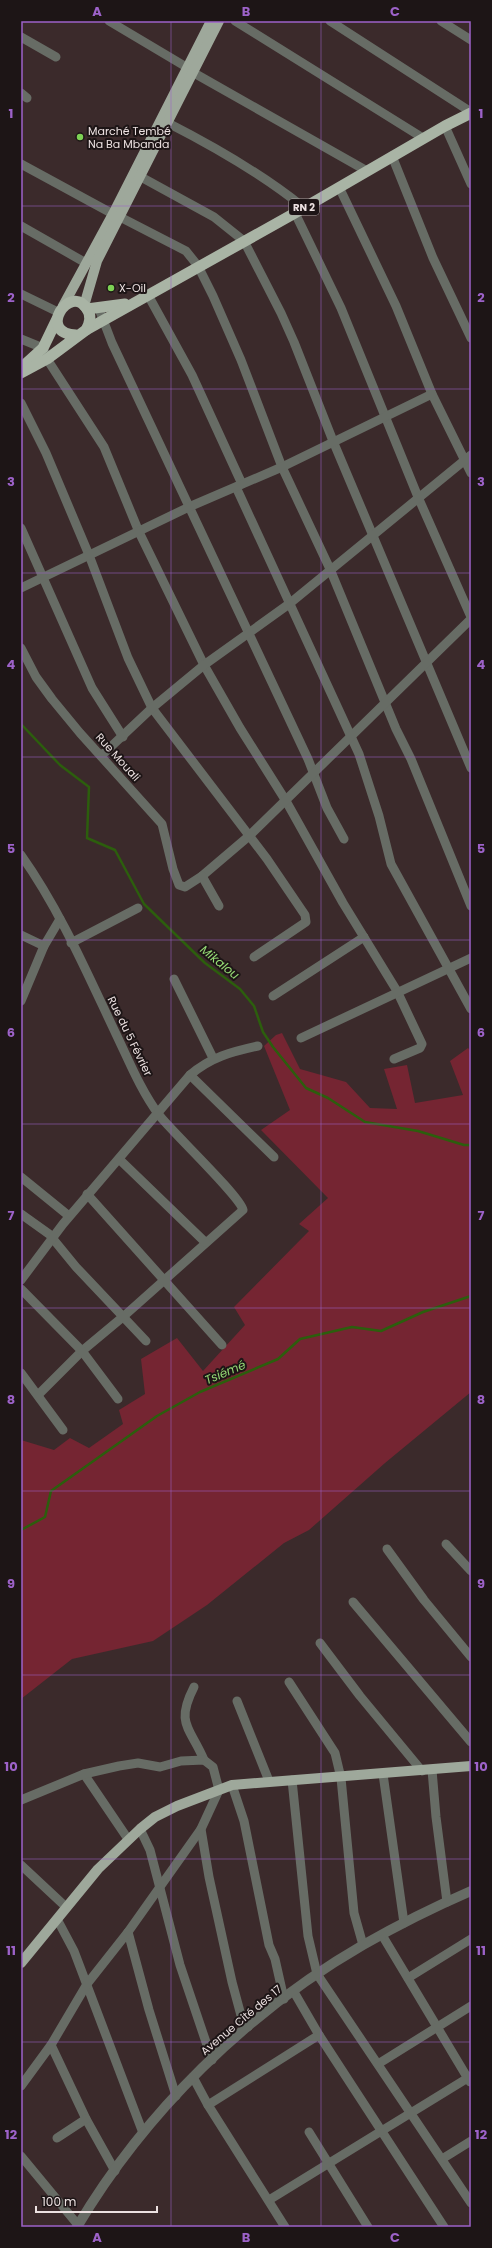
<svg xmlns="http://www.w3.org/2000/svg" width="492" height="2248" viewBox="0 0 492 2248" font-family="Poppins,sans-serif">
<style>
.green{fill:#752532}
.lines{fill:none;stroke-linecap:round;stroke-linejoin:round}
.stream{stroke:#2c5e0d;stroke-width:2.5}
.minor{stroke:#676c65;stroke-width:9}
.tertiary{stroke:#676c65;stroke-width:10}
.primary{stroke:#9ea89b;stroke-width:10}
.trunk{stroke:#a9b4a5;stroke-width:11}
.grid{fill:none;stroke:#9d62c9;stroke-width:1;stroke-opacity:0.55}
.poi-dot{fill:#7dd154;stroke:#1d1516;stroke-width:1.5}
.labels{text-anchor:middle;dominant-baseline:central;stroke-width:4;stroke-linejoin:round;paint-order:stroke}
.shield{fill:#1d1516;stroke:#aea4a4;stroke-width:1}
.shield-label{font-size:10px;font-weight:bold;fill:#ece1e1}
.poi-label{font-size:11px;fill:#ece1e1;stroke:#1d1516;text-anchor:start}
.street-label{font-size:11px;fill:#ece1e1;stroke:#1d1516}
.water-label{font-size:12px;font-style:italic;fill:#94d974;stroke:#1d1516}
.neatline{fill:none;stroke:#9d62c9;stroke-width:1.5}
.grid-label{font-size:13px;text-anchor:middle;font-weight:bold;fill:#9d62c9}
</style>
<rect width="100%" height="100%" fill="#3b2a2b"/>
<!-- green -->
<path class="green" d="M 282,1033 L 300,1069 L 346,1082 L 370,1108 L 397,1109 L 384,1069 L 407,1065 L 415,1103 L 463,1095 L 450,1061 L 468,1048 L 471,1051 L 471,1392 L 385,1463 L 309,1530 L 284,1543 L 207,1605 L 153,1641 L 72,1659 L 21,1699 L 21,1440 L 54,1450 L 70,1438 L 89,1448 L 123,1424 L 119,1410 L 145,1394 L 141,1359 L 177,1338 L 203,1371 L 245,1325 L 234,1307 L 309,1231 L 299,1224 L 328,1198 L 261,1130 L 290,1110 L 264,1046 L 276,1035 Z"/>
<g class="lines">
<!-- stream -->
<g class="stream">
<path d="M 21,724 L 60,765 L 89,787 L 87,838 L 115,850 L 144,904 L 205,963 L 240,989 L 254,1006 L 263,1032 L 273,1047 L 306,1088 L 328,1098 L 365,1122 L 418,1131 L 464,1145 L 471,1145"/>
<path d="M 21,1530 L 45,1517 L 51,1491 L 157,1416 L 200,1392 L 278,1359 L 300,1339 L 352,1327 L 381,1331 L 423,1312 L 471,1296"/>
</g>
<!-- minor -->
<g class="minor">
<path d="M 109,21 L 188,68"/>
<path d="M 235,21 L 423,138"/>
<path d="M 330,21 L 471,112"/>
<path d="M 441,21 L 471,40"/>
<path d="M 21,37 L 56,57"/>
<path d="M 194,73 L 367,171"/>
<path d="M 21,93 L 27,98"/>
<path d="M 168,123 C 215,147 262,174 303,207"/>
<path d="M 445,126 L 471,184"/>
<path d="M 392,156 L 433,258 L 471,338"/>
<path d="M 21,164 L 113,214"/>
<path d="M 141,177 L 214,217 L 244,241 L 281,313 L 294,342 L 333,441 L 471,768"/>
<path d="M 339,187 L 396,306 L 432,394 L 471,473"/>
<path d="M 295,213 L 341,308 L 418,497 L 471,617"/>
<path d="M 120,217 L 186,251 L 198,266 L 213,296 L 241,360 L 282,467 L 330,569 L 396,729 L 411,759 L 471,906"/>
<path d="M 21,226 L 86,263"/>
<path d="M 21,294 L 58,312"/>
<path d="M 148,295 L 192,375 L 242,484"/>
<path d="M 99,309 L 112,343 L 308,759 L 327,808 L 344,839"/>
<path d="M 21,339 L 43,348 L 47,359 L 104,447 L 139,532 L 204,665 L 240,728 L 286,801 L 343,903 L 397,991 L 422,1044 L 420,1048 L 394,1059"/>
<path d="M 21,403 L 46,453 L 89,555 L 128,658 L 152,708 L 267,859 L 305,915 L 306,922 L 254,957"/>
<path d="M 236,487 L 359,754 L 379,816 L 391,864 L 471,1009"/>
<path d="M 21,528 L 92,688 L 123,737"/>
<path d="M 21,588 L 189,507 L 282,467 L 432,394"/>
<path d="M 21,648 L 36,677 L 52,699 L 80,733 L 162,824 L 173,869 L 179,885 L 185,887 L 202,876 L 249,836 L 471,619"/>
<path d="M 101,756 L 152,708 L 204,665 L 289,604 L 471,455"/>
<path d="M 21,855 C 60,910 87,973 116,1034 C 129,1061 141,1091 159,1115 C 172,1132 240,1196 243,1210 L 124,1316 L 82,1351 L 38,1395"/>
<path d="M 202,876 L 219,906"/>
<path d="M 21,935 L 44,946"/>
<path d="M 71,943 L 138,908"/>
<path d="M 174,979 L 213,1058"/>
<path d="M 273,996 L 364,937"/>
<path d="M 21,1001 L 44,946 L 60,919"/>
<path d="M 301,1038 L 471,958"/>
<path d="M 190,1075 L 274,1157"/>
<path d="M 119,1159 L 205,1242"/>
<path d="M 21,1177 L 69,1216"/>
<path d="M 87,1194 L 222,1345"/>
<path d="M 21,1214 L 49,1234 L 76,1267 L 146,1341"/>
<path d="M 21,1280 L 63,1224 L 190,1075 C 211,1057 231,1052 258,1046"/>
<path d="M 21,1289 L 82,1351 L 118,1399"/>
<path d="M 21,1373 L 63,1430"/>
<path d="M 446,1544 L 471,1571"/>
<path d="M 387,1549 L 424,1600 L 471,1657"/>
<path d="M 353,1602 L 471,1742"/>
<path d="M 320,1643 L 360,1696 L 422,1771"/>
<path d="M 289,1682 L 335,1753 L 341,1778 L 354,1913 L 363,1945"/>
<path d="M 194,1687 C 175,1724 190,1727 204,1760"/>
<path d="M 237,1701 L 269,1781"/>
<path d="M 432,1770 L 436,1817 L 447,1902"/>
<path d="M 84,1774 L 128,1839"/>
<path d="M 383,1774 L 404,1923"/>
<path d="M 292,1780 L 308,1936 L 317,1974 L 471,2203"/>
<path d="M 232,1785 L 244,1821 L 269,1945 L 275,1959 L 284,1999"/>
<path d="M 21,1800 L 84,1774 L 119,1766 L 138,1763 L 160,1767 L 181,1761 L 204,1760 L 213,1767 L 219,1790 L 201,1829 L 209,1877 L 232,1982 L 242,2019 L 248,2027"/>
<path d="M 140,1829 L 150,1850 L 180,1965 L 212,2060"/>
<path d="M 21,1865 L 66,1907"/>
<path d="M 57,1919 L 74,1951 L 143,2133"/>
<path d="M 128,1932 L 149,2010 L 176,2096"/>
<path d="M 382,1935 L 470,2082"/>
<path d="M 408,1978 L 471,1939"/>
<path d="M 319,2035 L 444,2227"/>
<path d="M 51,2045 L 86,2119 L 115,2171"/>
<path d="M 378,2064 L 471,2006"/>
<path d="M 193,2077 L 208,2105 L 285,2227"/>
<path d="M 21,2086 L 51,2045 L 87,1984 L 128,1932 L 201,1829"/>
<path d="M 208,2105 L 319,2035 L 294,1992"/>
<path d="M 309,2132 L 368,2227"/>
<path d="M 57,2138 L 86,2119"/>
<path d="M 21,2156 L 78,2225"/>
<path d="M 442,2159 L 471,2141"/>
<path d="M 269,2200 L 471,2076"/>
</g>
<!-- tertiary -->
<path class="tertiary" d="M 77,2227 C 145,2112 247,2012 363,1945 C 398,1925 434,1907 471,1891"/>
<!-- primary -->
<g class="primary">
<path d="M 63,306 L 113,214 L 211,21"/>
<path d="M 84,306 L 97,261 L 219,21"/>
<path d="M 21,1963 L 98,1869 L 140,1829 L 155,1817 L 177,1806 L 232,1785 L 471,1766"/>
</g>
<!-- trunk -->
<g class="trunk">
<path d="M 87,309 L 125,304"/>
<path d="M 86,330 L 295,213 L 445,126 L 471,113"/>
<path d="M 21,368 L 43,348 L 57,319"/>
<path d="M 21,373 L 47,359 L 86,330 C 90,323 92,316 87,309 C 70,282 36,334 76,335"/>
</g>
</g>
<!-- grid -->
<path class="grid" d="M 171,21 L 171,2227M 321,21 L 321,2227M 21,206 L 471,206M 21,389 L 471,389M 21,573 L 471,573M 21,757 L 471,757M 21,940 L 471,940M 21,1124 L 471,1124M 21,1308 L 471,1308M 21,1491 L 471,1491M 21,1675 L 471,1675M 21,1859 L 471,1859M 21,2042 L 471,2042"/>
<!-- markers -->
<g class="poi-dot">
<circle cx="80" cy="137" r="4"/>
<circle cx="111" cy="288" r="4"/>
</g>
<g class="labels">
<!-- shield labels -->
<rect class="shield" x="289" y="199" width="30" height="16" rx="3"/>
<g class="shield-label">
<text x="304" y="207">RN 2</text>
</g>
<!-- poi labels -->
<g class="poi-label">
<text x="88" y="131">Marché Tembé<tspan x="88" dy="13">Na Ba Mbanda</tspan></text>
<text x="119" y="288">X-Oil</text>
</g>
<!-- street labels -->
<g class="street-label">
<text transform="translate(118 757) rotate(48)">Rue Mouali</text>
<text transform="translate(130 1036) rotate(64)">Rue du 5 Février</text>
<text transform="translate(241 2020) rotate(-40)">Avenue Cité des 17</text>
</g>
<!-- water labels -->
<g class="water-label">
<text transform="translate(220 962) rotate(39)">Mikalou</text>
<text transform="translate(225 1372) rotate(-23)">Tsiémé</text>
</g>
</g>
<!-- border -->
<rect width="492" height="2248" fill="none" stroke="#1d1516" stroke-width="44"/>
<!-- scale -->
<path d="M36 2206v6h121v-6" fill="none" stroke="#ece1e1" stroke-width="2"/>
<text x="42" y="2206" font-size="12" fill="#ece1e1" stroke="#1d1516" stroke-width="3" paint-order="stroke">100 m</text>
<rect x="22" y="22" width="448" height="2204" class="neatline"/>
<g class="grid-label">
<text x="97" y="16">A</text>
<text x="246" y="16">B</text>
<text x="395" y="16">C</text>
<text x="11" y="118">1</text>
<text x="481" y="118">1</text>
<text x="11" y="302">2</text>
<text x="481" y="302">2</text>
<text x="11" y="486">3</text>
<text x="481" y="486">3</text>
<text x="11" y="669">4</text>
<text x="481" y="669">4</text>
<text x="11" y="853">5</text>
<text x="481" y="853">5</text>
<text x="11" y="1037">6</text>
<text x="481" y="1037">6</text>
<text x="11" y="1220">7</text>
<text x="481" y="1220">7</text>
<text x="11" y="1404">8</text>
<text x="481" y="1404">8</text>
<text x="11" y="1588">9</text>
<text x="481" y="1588">9</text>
<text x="11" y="1771">10</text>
<text x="481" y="1771">10</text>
<text x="11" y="1955">11</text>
<text x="481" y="1955">11</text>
<text x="11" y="2139">12</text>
<text x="481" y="2139">12</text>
<text x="97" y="2242">A</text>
<text x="246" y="2242">B</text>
<text x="395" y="2242">C</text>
</g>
</svg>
